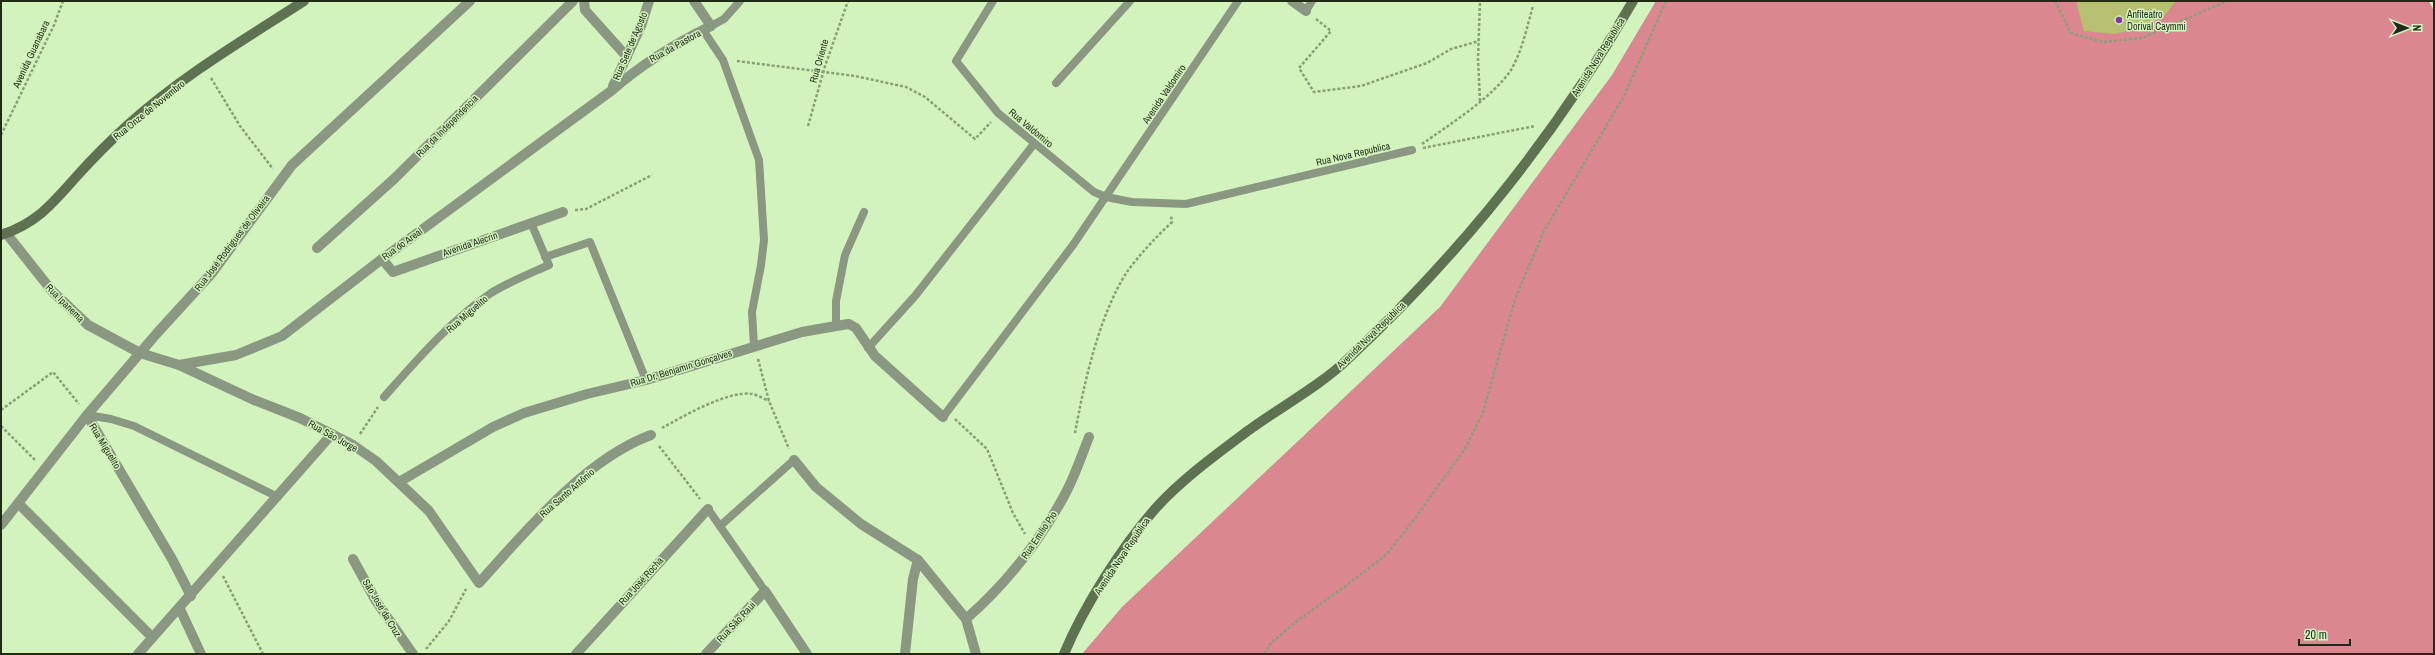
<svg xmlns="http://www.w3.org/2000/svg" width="2435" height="655" viewBox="0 0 2435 655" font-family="'Archivo Narrow',sans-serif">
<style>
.forest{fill:#db8790}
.building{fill:#b7bf70}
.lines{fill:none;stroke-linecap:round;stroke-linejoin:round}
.path{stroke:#88a078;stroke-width:2.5;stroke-dasharray:3 2;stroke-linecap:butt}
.lane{stroke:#8a9882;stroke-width:8}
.street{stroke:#8a9882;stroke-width:10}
.secondary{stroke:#5e7252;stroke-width:10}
.poi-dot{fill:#8335a6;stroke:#d2f3bd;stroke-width:1.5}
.labels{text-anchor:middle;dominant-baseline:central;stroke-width:3;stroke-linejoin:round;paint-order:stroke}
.poi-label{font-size:10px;fill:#1f2b17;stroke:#d2f3bd;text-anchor:start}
.street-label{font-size:10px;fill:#1f2b17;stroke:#d2f3bd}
</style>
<rect width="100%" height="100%" fill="#d2f3bd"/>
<!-- forest -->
<path class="forest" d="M 1656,1 L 2429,1 L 2434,11 L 2434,654 L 1082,654 L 1122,607 L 1440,307 L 1612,75 Z"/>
<!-- building -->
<path class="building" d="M 2076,1 L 2176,1 L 2165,15 L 2147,26 L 2115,34 L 2084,31 Z"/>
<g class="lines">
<!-- path -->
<g class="path">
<path d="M 2055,1 L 2071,33 L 2103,42 L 2142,38 L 2227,1"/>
<path d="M 1316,19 L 1331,31 L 1299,68 L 1314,92 L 1361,86 L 1427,63 L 1451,49 L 1479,41"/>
<path d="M 737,61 L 855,76 L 906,87 L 925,97 L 975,139 L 991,122"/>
<path d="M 211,78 L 240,126 L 273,169"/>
<path d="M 1480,101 L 1478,59 L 1480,1"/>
<path d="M 808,126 L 825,66 L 848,1"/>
<path d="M 1,135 L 54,25 L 63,1"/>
<path d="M 1422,144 C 1449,125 1493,97 1511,70 C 1522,51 1527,27 1533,6"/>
<path d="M 1423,148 L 1535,126"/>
<path d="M 575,210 L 586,209 L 652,175"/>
<path d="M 758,359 L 769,401 L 789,449"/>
<path d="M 1,410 L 53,372 L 79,404"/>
<path d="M 955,419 L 987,449 L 1013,513 L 1025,534"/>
<path d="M 1,426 L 35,460"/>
<path d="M 662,428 C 682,417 728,390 752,394 C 758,395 764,399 769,401"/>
<path d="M 1075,433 C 1084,383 1100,311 1129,269 C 1142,252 1156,237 1172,222 L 1171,216"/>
<path d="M 360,434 L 378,407"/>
<path d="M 659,446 L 700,499"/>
<path d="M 223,576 L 263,654"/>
<path d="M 426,649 L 449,621 L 466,589"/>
<path d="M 1264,654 L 1271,643 L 1297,621 L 1347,585 L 1387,554 L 1416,517 L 1466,447 L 1483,412 L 1515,299 L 1544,231 L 1624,96 L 1666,1"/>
</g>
<!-- lane -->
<g class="lane">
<path d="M 993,1 L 956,61 L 998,113 L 1094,192 L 1106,197 L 1132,202 L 1186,204 L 1412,150"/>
<path d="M 1306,11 L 1312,1"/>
<path d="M 711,26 L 724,19 L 740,1"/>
<path d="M 703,30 L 723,60 L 759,160 L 764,240 L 761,265 L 752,312 L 754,346"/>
<path d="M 1056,83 L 1130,1"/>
<path d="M 545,257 L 590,242 L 646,380"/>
<path d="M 836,326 L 836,301 L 845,255 L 864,212"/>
<path d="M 868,348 L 915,296 L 1034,144"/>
<path d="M 384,397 C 416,361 451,320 491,293 C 509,282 529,274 549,265 L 531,223"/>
<path d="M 87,415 L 111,419 L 134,426 L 278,497"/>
<path d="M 943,417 L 1073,245 L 1238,1"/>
<path d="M 708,509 L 765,591"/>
<path d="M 720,526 L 794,460"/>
</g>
<!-- street -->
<g class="street">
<path d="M 584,1 L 585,10 L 627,57"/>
<path d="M 1292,1 L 1306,11"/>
<path d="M 613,86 L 641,26 L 649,1"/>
<path d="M 6,233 L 52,291 L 88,325 L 140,353 L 179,365 L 254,400 L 300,418 L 353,445 L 376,461 L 429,511 L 479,583 C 525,532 585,459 651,435"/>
<path d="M 317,248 L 394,179 L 573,1"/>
<path d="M 382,259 L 393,272 L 563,212"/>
<path d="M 179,365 L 236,355 L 282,336 L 382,259 L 611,91 C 642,64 674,44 711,26 L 694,1"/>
<path d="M 87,415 L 172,559 L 191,596"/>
<path d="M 794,460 L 816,487 L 861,524 L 918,560 L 966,619 L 976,654"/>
<path d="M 399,482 L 493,427 L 524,413 L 587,394 L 646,380 L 802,332 L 836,326 L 849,324 L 856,328 L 875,356 L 943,417"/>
<path d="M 19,504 L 152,637"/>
<path d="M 1,525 L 87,415 L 158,332 L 212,273 L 292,165 L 470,1"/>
<path d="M 353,559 L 376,601 L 413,654"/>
<path d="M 180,609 L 201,654"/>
<path d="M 966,619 C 1006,584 1037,545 1063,498 C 1074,479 1081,457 1089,437"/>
<path d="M 138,654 L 332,434"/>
<path d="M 576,654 L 708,509"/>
<path d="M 706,654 L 765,591 L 807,654"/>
<path d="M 905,654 L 913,579 L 918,560"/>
</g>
<!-- secondary -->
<g class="secondary">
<path d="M 1,235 C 37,223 52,204 76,177 C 93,158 111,140 130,123 C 182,76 245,39 304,1"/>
<path d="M 1064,654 C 1084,606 1121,548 1155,509 C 1182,479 1217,454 1249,430 C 1282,406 1320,386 1349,358 C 1460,254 1558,132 1633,1"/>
</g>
</g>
<!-- markers -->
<circle class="poi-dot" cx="2119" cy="20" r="4"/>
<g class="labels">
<!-- poi labels -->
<g class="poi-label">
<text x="2127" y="14">Anfiteatro<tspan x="2127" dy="12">Dorival Caymmi</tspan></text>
</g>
<!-- street labels -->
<g class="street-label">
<text transform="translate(630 46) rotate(-67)">Rua Sete de Agosto</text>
<text transform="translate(675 46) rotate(-29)">Rua da Pastora</text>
<text transform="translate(31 54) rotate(-65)">Avenida Guanabara</text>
<text transform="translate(1598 57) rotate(-58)">Avenida Nova República</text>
<text transform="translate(819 61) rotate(-74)">Rua Oriente</text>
<text transform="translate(1164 94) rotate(-56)">Avenida Valdomiro</text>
<text transform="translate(149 110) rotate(-39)">Rua Onze de Novembro</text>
<text transform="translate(447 126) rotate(-45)">Rua da Independencia</text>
<text transform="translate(1031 128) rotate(40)">Rua Valdomiro</text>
<text transform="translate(1353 154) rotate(-13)">Rua Nova Republica</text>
<text transform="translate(232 243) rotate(-53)">Rua José Rodrigues de Oliveira</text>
<text transform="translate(402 244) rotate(-36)">Rua do Areal</text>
<text transform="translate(470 244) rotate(-19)">Avenida Alecrin</text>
<text transform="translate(65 303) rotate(45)">Rua Ipanema</text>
<text transform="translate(467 314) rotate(-41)">Rua Miguelito</text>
<text transform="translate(1371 335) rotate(-44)">Avenida Nova República</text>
<text transform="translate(681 368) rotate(-17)">Rua Dr, Benjamin Gonçalves</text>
<text transform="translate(333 436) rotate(29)">Rua São Jorge</text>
<text transform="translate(105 446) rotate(59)">Rua Miguelito</text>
<text transform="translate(567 493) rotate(-41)">Rua Santo Antônio</text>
<text transform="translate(1039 535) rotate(-56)">Rua Emilio Pio</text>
<text transform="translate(1122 556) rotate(-56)">Avenida Nova República</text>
<text transform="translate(641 581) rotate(-48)">Rua José Rocha</text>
<text transform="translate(382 608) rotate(59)">São José da Cruz</text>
<text transform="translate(736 622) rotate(-47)">Rua São Raui</text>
</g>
</g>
<!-- border -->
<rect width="2435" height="655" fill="none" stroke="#1f2b17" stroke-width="4"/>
<!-- north arrow -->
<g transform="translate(2407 28) rotate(90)" stroke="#d2f3bd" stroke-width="3" paint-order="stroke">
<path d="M0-3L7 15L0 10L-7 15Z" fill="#1f2b17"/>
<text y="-6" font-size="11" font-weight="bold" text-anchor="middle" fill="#1f2b17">N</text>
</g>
<!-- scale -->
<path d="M2299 639v6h51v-6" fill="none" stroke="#1f2b17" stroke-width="2"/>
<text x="2305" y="639" font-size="12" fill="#1f2b17" stroke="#d2f3bd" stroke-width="3" paint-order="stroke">20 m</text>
</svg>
